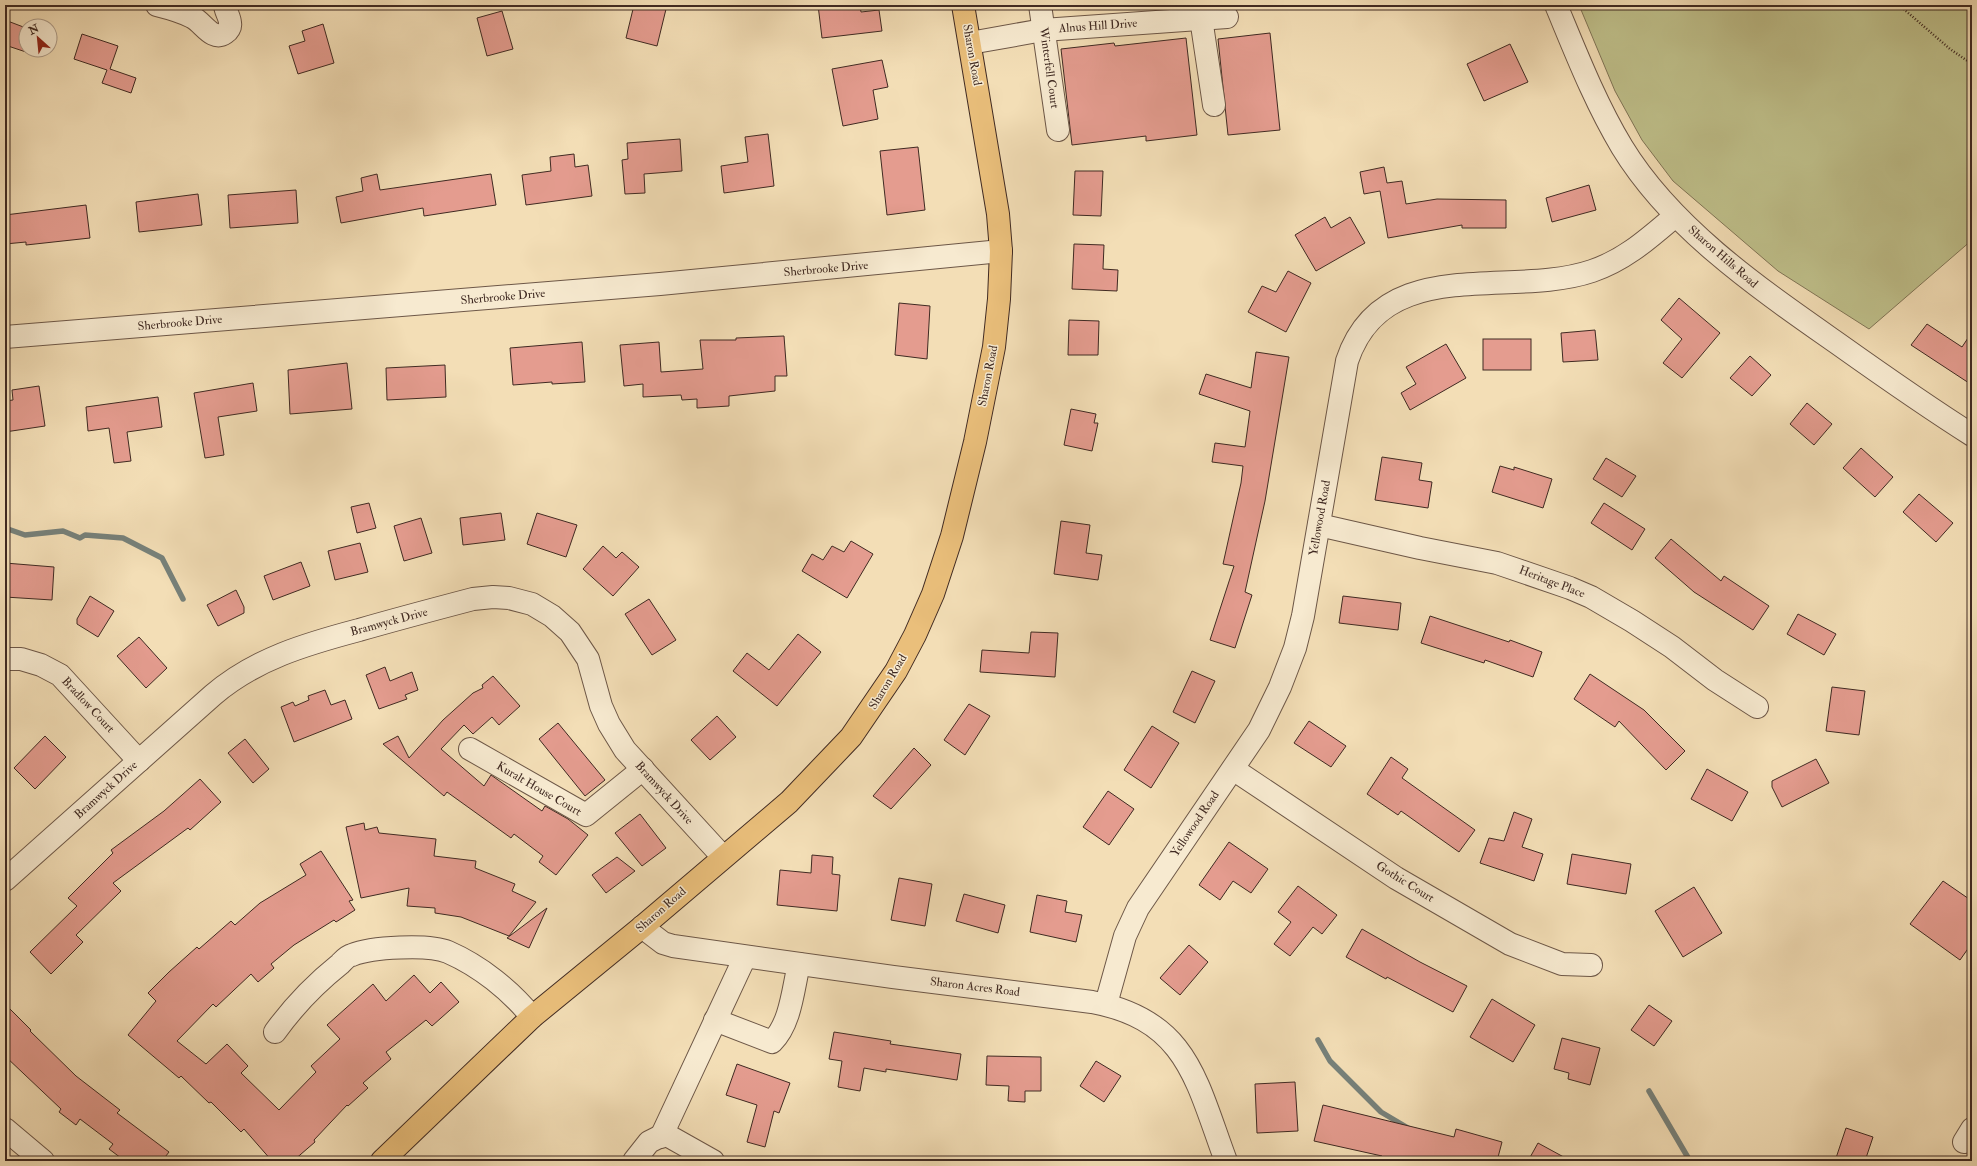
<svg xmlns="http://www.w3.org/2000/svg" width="1977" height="1166" viewBox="0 0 1977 1166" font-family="'IM FELL Double Pica',serif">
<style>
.green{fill:#bfc08b;stroke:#807556}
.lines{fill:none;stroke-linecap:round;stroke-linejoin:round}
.stream{stroke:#77817a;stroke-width:5.5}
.building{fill:#e49c8f;stroke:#402a22}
.minor-casing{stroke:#6d5747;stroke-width:24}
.major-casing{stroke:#402a22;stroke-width:24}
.path{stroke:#402a22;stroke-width:2.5;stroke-dasharray:1 2;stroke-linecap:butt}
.minor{stroke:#f7ead0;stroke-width:22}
.major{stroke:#eabf7b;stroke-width:22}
.labels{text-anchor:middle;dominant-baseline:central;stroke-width:3;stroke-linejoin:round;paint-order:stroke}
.street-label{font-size:12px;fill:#402a22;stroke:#f7ead0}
</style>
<rect width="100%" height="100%" fill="#f3deb6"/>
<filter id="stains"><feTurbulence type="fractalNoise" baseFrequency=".005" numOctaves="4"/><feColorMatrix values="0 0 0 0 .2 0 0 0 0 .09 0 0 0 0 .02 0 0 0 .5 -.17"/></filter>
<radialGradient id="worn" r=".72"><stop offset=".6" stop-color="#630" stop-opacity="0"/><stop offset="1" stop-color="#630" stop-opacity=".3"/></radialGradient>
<!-- green -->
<path class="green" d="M 1579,5 L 1972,5 L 1972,240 L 1869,329 L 1778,271 L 1673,181 L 1642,140 L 1615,91 Z"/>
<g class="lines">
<!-- stream -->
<g class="stream">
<path d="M 5,528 L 25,535 L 63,531 L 80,538 L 85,535 L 123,538 L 162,558 L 183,599"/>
<path d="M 1318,1040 L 1330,1061 L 1381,1112 L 1408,1128"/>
<path d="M 1649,1091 L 1690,1161"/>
</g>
</g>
<!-- building -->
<g class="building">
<path d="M 634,5 L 667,5 L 657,46 L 626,38 Z"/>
<path d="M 818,5 L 860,5 L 861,12 L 879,10 L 882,31 L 822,38 Z"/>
<path d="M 502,11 L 513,49 L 487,56 L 477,18 Z"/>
<path d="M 5,20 L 26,28 L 26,52 L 5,45 Z"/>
<path d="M 323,24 L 334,63 L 298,74 L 289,46 L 305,41 L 302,31 Z"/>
<path d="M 1270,33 L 1280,130 L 1228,135 L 1218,39 Z"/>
<path d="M 82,34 L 118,46 L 110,69 L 136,78 L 131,93 L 102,83 L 107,70 L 74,59 Z"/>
<path d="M 1186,38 L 1197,135 L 1146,141 L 1146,136 L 1072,145 L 1061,49 L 1114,43 L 1115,46 Z"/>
<path d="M 1510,44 L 1528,82 L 1484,101 L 1467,64 Z"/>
<path d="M 882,60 L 888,87 L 873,90 L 878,119 L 843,126 L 832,69 Z"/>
<path d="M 768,134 L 774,186 L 724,193 L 721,166 L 748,162 L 745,137 Z"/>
<path d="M 680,139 L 682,171 L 644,174 L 645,193 L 625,194 L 622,160 L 628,159 L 627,143 Z"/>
<path d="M 918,147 L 925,210 L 887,215 L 880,151 Z"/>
<path d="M 574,154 L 575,167 L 588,165 L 592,196 L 526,205 L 522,175 L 551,171 L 550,157 Z"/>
<path d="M 1384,167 L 1387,183 L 1402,181 L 1406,204 L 1437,199 L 1506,200 L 1506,228 L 1462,228 L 1462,225 L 1388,238 L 1380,191 L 1364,194 L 1360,172 Z"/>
<path d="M 1075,171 L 1103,171 L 1101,216 L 1073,215 Z"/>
<path d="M 377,174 L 380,190 L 491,174 L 496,205 L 424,216 L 423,208 L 341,223 L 336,197 L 363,191 L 361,178 Z"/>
<path d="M 1589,185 L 1596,210 L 1552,222 L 1546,198 Z"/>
<path d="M 296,190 L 298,223 L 230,228 L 228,195 Z"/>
<path d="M 198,194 L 202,225 L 139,232 L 136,202 Z"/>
<path d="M 86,205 L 90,238 L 26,245 L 26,242 L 5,244 L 5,215 Z"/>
<path d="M 1325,217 L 1331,228 L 1350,217 L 1365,243 L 1316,271 L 1295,235 Z"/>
<path d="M 1074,244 L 1104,245 L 1103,269 L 1118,270 L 1117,291 L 1072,289 Z"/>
<path d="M 1288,271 L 1311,283 L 1286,332 L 1248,312 L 1262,286 L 1276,292 Z"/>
<path d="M 1679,298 L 1720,333 L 1682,378 L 1663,363 L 1682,339 L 1661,320 Z"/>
<path d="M 899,303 L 930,306 L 927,359 L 895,355 Z"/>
<path d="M 1069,320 L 1099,321 L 1098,355 L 1068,355 Z"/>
<path d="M 1927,324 L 1962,347 L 1972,332 L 1972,385 L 1911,345 Z"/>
<path d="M 1595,330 L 1598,360 L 1563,362 L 1561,333 Z"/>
<path d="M 784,336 L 787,376 L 775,376 L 775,391 L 729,396 L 729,406 L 697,408 L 697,399 L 682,400 L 681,395 L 643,397 L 643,384 L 624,386 L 620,345 L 659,342 L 661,372 L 703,369 L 700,340 L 736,340 L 736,338 Z"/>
<rect x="1483" y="339" width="48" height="31"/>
<path d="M 582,342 L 585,382 L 552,384 L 552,382 L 513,385 L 510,348 Z"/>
<path d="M 1446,344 L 1466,378 L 1410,410 L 1401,393 L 1416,384 L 1406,367 Z"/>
<path d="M 1256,352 L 1289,357 L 1265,501 L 1245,592 L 1252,595 L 1235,648 L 1210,640 L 1234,566 L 1223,564 L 1241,483 L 1243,466 L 1212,462 L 1215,443 L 1245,447 L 1250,411 L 1199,394 L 1206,374 L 1251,388 Z"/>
<path d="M 1750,356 L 1771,375 L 1752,396 L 1730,378 Z"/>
<path d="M 347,363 L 352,409 L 290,414 L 288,370 Z"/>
<path d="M 445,365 L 446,397 L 387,400 L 386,368 Z"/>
<path d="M 253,383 L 257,411 L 218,417 L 224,455 L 205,458 L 194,393 Z"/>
<path d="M 39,386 L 45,426 L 5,432 L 5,401 L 13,400 L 12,390 Z"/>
<path d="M 158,397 L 162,427 L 127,432 L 131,461 L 114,463 L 109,428 L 88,431 L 86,407 Z"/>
<path d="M 1807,403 L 1832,424 L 1814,445 L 1790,424 Z"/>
<path d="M 1071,409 L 1096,414 L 1094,423 L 1098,423 L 1092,451 L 1064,445 Z"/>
<path d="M 1861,448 L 1893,477 L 1875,497 L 1843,468 Z"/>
<path d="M 1382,457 L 1422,463 L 1419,480 L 1432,482 L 1428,508 L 1375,500 Z"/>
<path d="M 1606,458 L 1636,476 L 1622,497 L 1593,479 Z"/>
<path d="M 1500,466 L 1514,470 L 1514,467 L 1552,479 L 1543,508 L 1492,492 Z"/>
<path d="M 1919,494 L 1953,523 L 1936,542 L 1903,512 Z"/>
<path d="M 369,503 L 376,528 L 357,533 L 351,507 Z"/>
<path d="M 1604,503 L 1645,529 L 1632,550 L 1591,523 Z"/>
<path d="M 501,513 L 505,540 L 463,545 L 460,518 Z"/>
<path d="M 537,513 L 577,525 L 566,557 L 527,544 Z"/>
<path d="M 421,518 L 432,553 L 404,561 L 394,526 Z"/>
<path d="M 1061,521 L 1090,525 L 1086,553 L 1102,555 L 1098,580 L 1054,574 Z"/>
<path d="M 1671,539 L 1721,581 L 1724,576 L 1769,606 L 1753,630 L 1694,592 L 1655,558 Z"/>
<path d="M 851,541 L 873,554 L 847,598 L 802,571 L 812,554 L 823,560 L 832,546 L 844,552 Z"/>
<path d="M 360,543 L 368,572 L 335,580 L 328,551 Z"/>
<path d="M 603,546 L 616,558 L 622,552 L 639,567 L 613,596 L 583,569 Z"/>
<path d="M 301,562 L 310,586 L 273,600 L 264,576 Z"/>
<path d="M 5,563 L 54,567 L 52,600 L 5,597 Z"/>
<path d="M 236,590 L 244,607 L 244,613 L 218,626 L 207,605 Z"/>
<path d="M 90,596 L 114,611 L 98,637 L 77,624 L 77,619 Z"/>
<path d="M 1343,596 L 1401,603 L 1398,630 L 1339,623 Z"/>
<path d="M 649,599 L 676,640 L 652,655 L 625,614 Z"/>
<path d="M 1798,614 L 1836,634 L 1824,655 L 1787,634 Z"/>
<path d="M 1430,616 L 1509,642 L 1510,640 L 1542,652 L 1533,677 L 1485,660 L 1484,663 L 1421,643 Z"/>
<path d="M 1031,632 L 1058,633 L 1055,677 L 980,672 L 982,650 L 1029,653 Z"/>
<path d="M 798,634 L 821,652 L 777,706 L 733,671 L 747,653 L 769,670 Z"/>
<path d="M 139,637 L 167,668 L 146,688 L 117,656 Z"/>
<path d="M 385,667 L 390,681 L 412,672 L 418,690 L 405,695 L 407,699 L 379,709 L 366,675 Z"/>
<path d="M 1192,671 L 1215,681 L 1195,723 L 1173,712 Z"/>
<path d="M 1590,674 L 1644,710 L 1685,751 L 1666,770 L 1619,721 L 1615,727 L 1574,699 Z"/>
<path d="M 493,676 L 520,706 L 499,725 L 492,717 L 473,734 L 464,725 L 441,749 L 484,786 L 491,775 L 542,811 L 545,806 L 568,819 L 588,835 L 556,875 L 539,862 L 543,856 L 514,834 L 511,838 L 447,792 L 444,796 L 383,744 L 398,736 L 409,758 L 443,720 L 473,693 L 483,688 L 482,685 Z"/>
<path d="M 1832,687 L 1865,691 L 1859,735 L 1826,731 Z"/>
<path d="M 325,690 L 331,705 L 345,700 L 352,719 L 294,742 L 281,707 L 293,702 L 295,706 L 309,700 L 308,696 Z"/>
<path d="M 969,704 L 990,716 L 965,755 L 944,740 Z"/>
<path d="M 717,716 L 736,737 L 710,760 L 691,740 Z"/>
<path d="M 1309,721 L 1346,746 L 1331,767 L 1294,743 Z"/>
<path d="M 558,723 L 605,780 L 585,796 L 539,739 Z"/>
<path d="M 1152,726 L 1179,743 L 1151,788 L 1124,770 Z"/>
<path d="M 45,736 L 66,757 L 35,789 L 14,768 Z"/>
<path d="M 245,739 L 269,769 L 253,783 L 228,753 Z"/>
<path d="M 914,748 L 931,765 L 891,809 L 873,796 Z"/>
<path d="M 1391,757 L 1408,769 L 1402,778 L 1475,830 L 1459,852 L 1401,811 L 1398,815 L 1367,794 Z"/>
<path d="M 1816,759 L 1829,783 L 1782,807 L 1772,787 L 1772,781 Z"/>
<path d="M 1707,769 L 1748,792 L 1732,821 L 1691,799 Z"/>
<path d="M 200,779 L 221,802 L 190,830 L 188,828 L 113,883 L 121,891 L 76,935 L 83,942 L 51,974 L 30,952 L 77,906 L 68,898 L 113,853 L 111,850 L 164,811 Z"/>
<path d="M 1108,791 L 1134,809 L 1109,845 L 1083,827 Z"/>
<path d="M 1514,812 L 1532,819 L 1522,847 L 1543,854 L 1534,881 L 1480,863 L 1489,838 L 1504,841 Z"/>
<path d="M 640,814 L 666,848 L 642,866 L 615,833 Z"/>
<path d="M 364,823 L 365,830 L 377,827 L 379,833 L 436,839 L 434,856 L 476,861 L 475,868 L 515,884 L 512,891 L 536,902 L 509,936 L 461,917 L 435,913 L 435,908 L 407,906 L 409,888 L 361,898 L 346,827 Z"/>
<path d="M 1229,842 L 1268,869 L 1251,893 L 1233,881 L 1220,900 L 1199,885 Z"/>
<path d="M 321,851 L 353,900 L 349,901 L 355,910 L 336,922 L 334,920 L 294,945 L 271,964 L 274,968 L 258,982 L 251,974 L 216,1007 L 213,1004 L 177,1041 L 206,1064 L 227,1044 L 248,1066 L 241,1073 L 279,1110 L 316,1072 L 311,1066 L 340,1039 L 327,1025 L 373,984 L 386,1001 L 414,975 L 430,993 L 441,982 L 459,1002 L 432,1026 L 426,1020 L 386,1052 L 391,1059 L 363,1083 L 368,1088 L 348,1106 L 347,1105 L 314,1140 L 315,1142 L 293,1161 L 272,1161 L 244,1129 L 241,1132 L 211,1102 L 209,1103 L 181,1076 L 179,1078 L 128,1035 L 156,1001 L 148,993 L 169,972 L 197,947 L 199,949 L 231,921 L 235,925 L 260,903 L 306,875 L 300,864 Z"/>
<path d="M 1572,854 L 1631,864 L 1626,894 L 1567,884 Z"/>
<path d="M 812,855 L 833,857 L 832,874 L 840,875 L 837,911 L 777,905 L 780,870 L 811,873 Z"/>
<path d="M 617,857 L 635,871 L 606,893 L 592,875 Z"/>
<path d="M 899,878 L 932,884 L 925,926 L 891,920 Z"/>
<path d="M 1943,881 L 1972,901 L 1972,943 L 1960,960 L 1910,924 Z"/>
<path d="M 1298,886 L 1337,915 L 1322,934 L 1313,927 L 1290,956 L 1274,944 L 1291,922 L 1278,912 Z"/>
<path d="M 1694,887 L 1722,933 L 1683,957 L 1655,911 Z"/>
<path d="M 964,894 L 1005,905 L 998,933 L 956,921 Z"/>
<path d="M 1037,895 L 1067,901 L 1065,912 L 1082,915 L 1076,942 L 1030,932 Z"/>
<path d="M 547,908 L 529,948 L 507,938 Z"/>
<path d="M 1362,929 L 1420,962 L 1467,986 L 1453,1012 L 1387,977 L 1386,979 L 1346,957 Z"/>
<path d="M 1189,945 L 1208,962 L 1180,995 L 1160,978 Z"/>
<path d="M 1492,999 L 1535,1025 L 1513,1062 L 1470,1037 Z"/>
<path d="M 5,1004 L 31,1030 L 30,1031 L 76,1076 L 120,1110 L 117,1113 L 169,1152 L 162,1161 L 125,1161 L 109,1149 L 113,1144 L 80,1119 L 76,1125 L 59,1112 L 61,1109 L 5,1056 Z"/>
<path d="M 1649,1005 L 1672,1021 L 1654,1046 L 1631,1030 Z"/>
<path d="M 834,1032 L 891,1041 L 890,1044 L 961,1054 L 957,1080 L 886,1069 L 886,1072 L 864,1068 L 860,1091 L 838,1087 L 842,1061 L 829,1059 Z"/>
<path d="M 1562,1038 L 1600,1048 L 1590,1085 L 1568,1079 L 1569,1073 L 1554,1069 Z"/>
<path d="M 987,1056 L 1041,1057 L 1041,1091 L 1025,1091 L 1025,1102 L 1008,1101 L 1009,1086 L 986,1085 Z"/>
<path d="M 1096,1061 L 1121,1076 L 1104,1102 L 1080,1086 Z"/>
<path d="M 737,1064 L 790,1083 L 779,1113 L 774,1111 L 765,1147 L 747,1142 L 757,1105 L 726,1095 Z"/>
<path d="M 1295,1082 L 1298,1131 L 1257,1133 L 1255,1084 Z"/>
<path d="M 1323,1105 L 1454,1137 L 1456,1129 L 1502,1142 L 1497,1161 L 1381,1161 L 1382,1156 L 1314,1141 Z"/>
<path d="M 1846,1128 L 1873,1137 L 1865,1161 L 1835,1161 Z"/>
<path d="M 1538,1143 L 1571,1161 L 1528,1161 Z"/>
</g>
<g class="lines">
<!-- minor casing -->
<g class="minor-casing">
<g id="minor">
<path d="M 157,5 C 169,8 181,11 192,17 C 203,22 212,42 225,33 C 228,31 231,27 230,23 C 230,17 225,11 225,5"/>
<path d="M 1040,5 L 1058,130"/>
<path d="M 1199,5 L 1214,105"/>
<path d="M 1556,5 C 1576,53 1595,102 1622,147 C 1672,229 1760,289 1837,343 C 1882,375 1926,406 1972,435"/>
<path d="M 970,43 L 1043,30 L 1227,17"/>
<path d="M 5,337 L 660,284 L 1001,251"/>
<path d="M 1319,525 L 1420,548 L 1497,563 L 1570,588 L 1591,597 L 1632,621 L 1672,647 L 1715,680 L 1757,707"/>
<path d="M 5,659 L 21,659 L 41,665 L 60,675 L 139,761"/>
<path d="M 470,749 L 586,815 L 643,769"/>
<path d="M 1233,769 L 1396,878 L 1510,944 L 1562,964 L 1591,965"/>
<path d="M 5,880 L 213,695 C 255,659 306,644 359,630 C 397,619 435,609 473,599 L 493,597 L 509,598 L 532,604 L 552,616 L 570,632 L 588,659 L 601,706 L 609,724 L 625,750 L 723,857"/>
<path d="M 642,927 L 663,943 L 673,946 L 893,977 L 1092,1002 C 1188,1020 1196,1081 1226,1161"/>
<path d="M 1106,1004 L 1125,936 L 1138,908 L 1259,730 L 1280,687 L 1295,648 L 1303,616 L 1347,361 C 1383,252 1510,299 1592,271 C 1625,260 1649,238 1675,216"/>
<path d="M 715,1020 L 772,1042 C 791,1023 793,989 799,964"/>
<path d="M 275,1032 C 293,1007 315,984 340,964 C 343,961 347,956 352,955 C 371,947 429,944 448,952 C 480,966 510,990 532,1017"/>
<path d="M 5,1129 L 43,1161"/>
<path d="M 661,1137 L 745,957"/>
<path d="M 1964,1142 L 1972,1129"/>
<path d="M 634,1161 L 649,1142 L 665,1134 L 713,1161"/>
</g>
</g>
<!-- major casing -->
<g class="major-casing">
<path id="major" d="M 382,1161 L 532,1017 L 642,927 L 789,802 L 851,737 L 896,671 L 915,635 L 933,594 L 952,536 L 975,442 L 994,347 L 999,299 L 1001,251 L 998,214 L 963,5"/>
</g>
<!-- path -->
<path class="path" d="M 1899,5 L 1950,49 L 1972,64"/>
<!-- minor -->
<use href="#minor" class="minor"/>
<!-- major -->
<use href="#major" class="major"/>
</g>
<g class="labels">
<!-- street labels -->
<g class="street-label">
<text transform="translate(1098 26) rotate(-4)">Alnus Hill Drive</text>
<text transform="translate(972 55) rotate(80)">Sharon Road</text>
<text transform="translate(1049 68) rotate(82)">Winterfell Court</text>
<text transform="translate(1723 257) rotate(41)">Sharon Hills Road</text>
<text transform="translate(826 269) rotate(-5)">Sherbrooke Drive</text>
<text transform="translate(503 297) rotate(-5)">Sherbrooke Drive</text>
<text transform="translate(180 323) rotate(-5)">Sherbrooke Drive</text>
<text transform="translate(988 376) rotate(-79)">Sharon Road</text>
<text transform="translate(1320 518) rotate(-80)">Yellowood Road</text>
<text transform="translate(1552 582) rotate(21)">Heritage Place</text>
<text transform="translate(389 622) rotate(-15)">Bramwyck Drive</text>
<text transform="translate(888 682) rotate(-59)">Sharon Road</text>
<text transform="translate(88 705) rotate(47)">Bradlow Court</text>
<text transform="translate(539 789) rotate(30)">Kuralt House Court</text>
<text transform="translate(106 790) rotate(-42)">Bramwyck Drive</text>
<text transform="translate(664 793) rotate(48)">Bramwyck Drive</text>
<text transform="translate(1195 824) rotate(-56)">Yellowood Road</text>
<text transform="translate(1405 882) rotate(32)">Gothic Court</text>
<text transform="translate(661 910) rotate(-41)">Sharon Road</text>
<text transform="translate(975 987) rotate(7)">Sharon Acres Road</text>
</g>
</g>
<!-- margin -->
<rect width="1977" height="1166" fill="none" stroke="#f3deb6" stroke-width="20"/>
<rect x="6" y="6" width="1965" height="1154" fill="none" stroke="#402a22" stroke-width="2"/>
<rect x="10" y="10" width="1957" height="1146" fill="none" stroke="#402a22"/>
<!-- north arrow -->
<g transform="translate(38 38) rotate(333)"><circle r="19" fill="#f7ead0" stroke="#ae9d8a"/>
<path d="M0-3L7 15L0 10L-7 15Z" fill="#8f2418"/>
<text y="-6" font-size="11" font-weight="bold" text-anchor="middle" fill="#402a22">N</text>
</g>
<rect width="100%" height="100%" filter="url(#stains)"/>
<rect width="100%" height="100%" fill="url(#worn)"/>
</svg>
